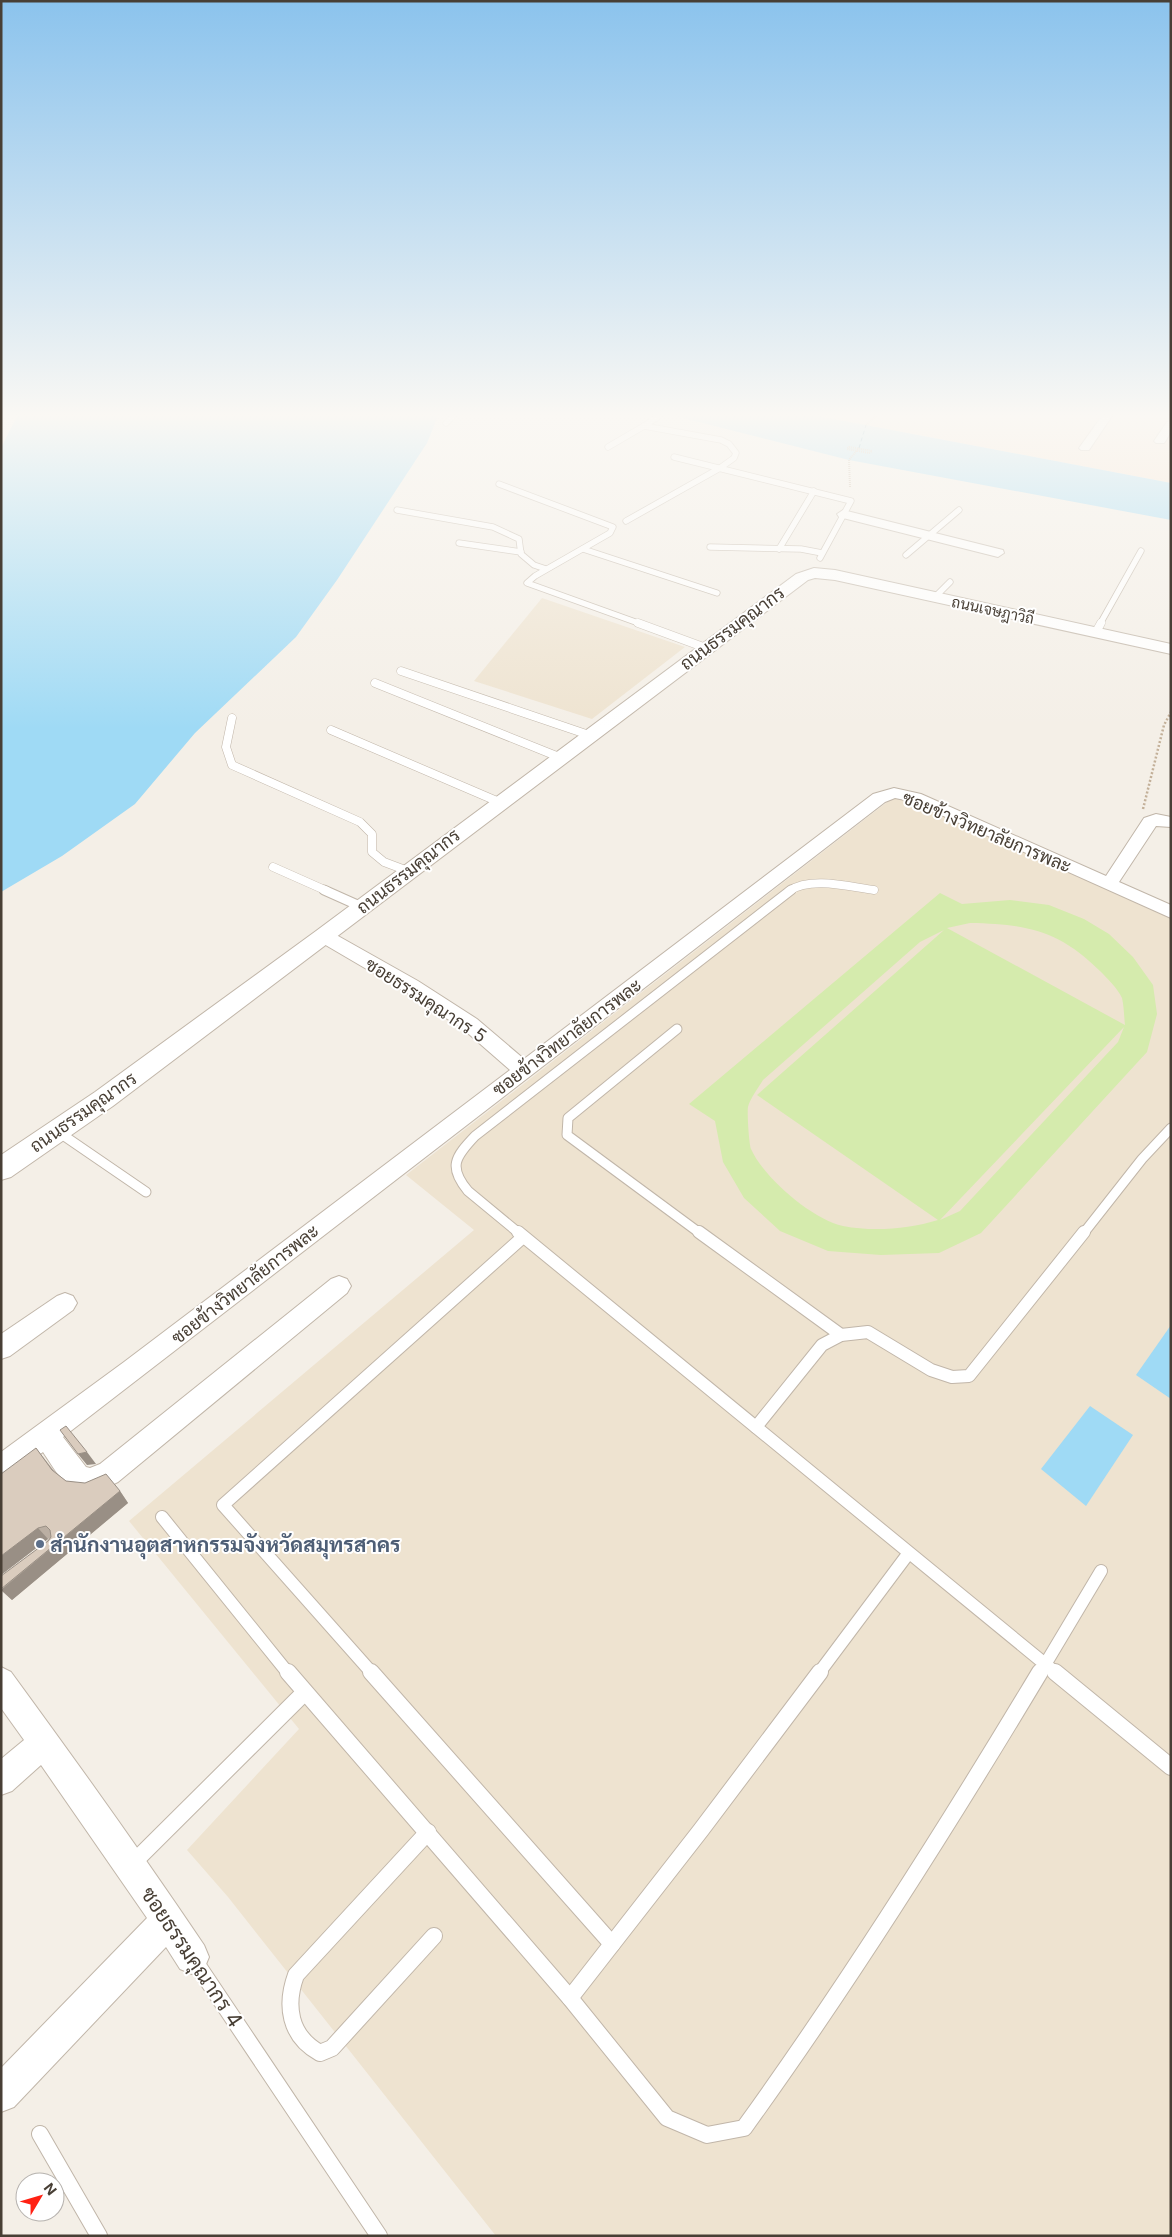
<svg xmlns="http://www.w3.org/2000/svg" width="1172" height="2237" viewBox="0 0 1172 2237" font-family="Inter,Sarabun,sans-serif">
<style>
.commercial{fill:#f8e3d0}
.education{fill:#eee3d0}
.green{fill:#d5ebad;fill-rule:evenodd}
.water{fill:#9fdaf5}
.lines{fill:none;stroke-linecap:round;stroke-linejoin:round}
.ferry{stroke:#257eaa;stroke-width:1;stroke-dasharray:4 3;stroke-linecap:butt}
.service-far4-casing{stroke:#c1b6a9;stroke-width:7}
.service-far3-casing{stroke:#c1b6a9;stroke-width:9}
.service-far2-casing{stroke:#c1b6a9;stroke-width:11}
.service-far1-casing{stroke:#c1b6a9;stroke-width:14}
.service-casing{stroke:#c1b6a9;stroke-width:18}
.minor-casing{stroke:#c1b6a9;stroke-width:2}
.tertiary-casing{stroke:#c1b6a9;stroke-width:2}
.path-far1{stroke:#c3b099;stroke-width:2;stroke-dasharray:1 1;stroke-linecap:butt}
.path{stroke:#c3b099;stroke-width:2.5;stroke-dasharray:2 2;stroke-linecap:butt}
.service-far4{stroke:#fff;stroke-width:5.5}
.service-far3{stroke:#fff;stroke-width:8}
.service-far2{stroke:#fff;stroke-width:9}
.service-far1{stroke:#fff;stroke-width:12}
.service{stroke:#fff;stroke-width:16}
.minor{fill:#fff;fill-rule:evenodd}
.tertiary{fill:#fff;fill-rule:evenodd}
.wall{fill:#bbafa3}
.shaded-wall{fill:#998f85}
.building{fill:#daccbe;stroke:#998f85}
.service-dot{fill:#5c6f8a;stroke:#fff;stroke-width:2}
.labels{text-anchor:middle;dominant-baseline:central;stroke-width:4;stroke-linejoin:round;paint-order:stroke}
.far-street-label{font-size:15px;fill:#483f35;stroke:#fff}
.street-label{font-size:18px;fill:#483f35;stroke:#fff}
.near-service-label{font-size:21px;font-weight:bold;fill:#4e5e75;stroke:#fff;text-anchor:start}
.near-street-label{font-size:21px;fill:#483f35;stroke:#fff}
</style>
<rect width="100%" height="100%" fill="#f4efe7"/>
<!-- commercial -->
<path class="commercial" d="M 818,416 L 1171,416 L 1171,483 L 866,425 Z"/>
<!-- education -->
<g class="education">
<path d="M 542,598 L 685,647 L 592,719 L 474,681 Z"/>
<path d="M 902,797 L 911,799 L 1171,918 L 1171,2236 L 496,2236 L 228,1897 L 187,1850 L 299,1729 L 129,1521 L 474,1230 L 406,1175 L 891,799 Z"/>
</g>
<!-- green -->
<path class="green" d="M 940,893 L 962,904 L 1010,900 L 1049,905 L 1084,919 L 1109,934 L 1133,957 L 1153,985 L 1157,1014 L 1147,1052 L 981,1233 L 939,1253 L 881,1255 L 828,1251 L 780,1231 L 744,1198 L 723,1162 L 715,1121 L 689,1104 ZM 970,923 C 1026,924 1059,930 1100,971 C 1107,978 1118,989 1122,998 C 1124,1006 1124,1017 1125,1025 L 947,928 ZM 944,930 L 757,1095 L 938,1220 C 908,1229 874,1232 843,1226 C 812,1219 764,1178 751,1149 C 749,1144 747,1113 748,1107 C 750,1099 758,1088 763,1080 L 920,942 ZM 1124,1027 L 1118,1042 L 960,1211 L 940,1220 Z"/>
<!-- water -->
<g class="water">
<path d="M 17,416 L 438,416 L 427,443 L 337,580 L 296,637 L 195,733 L 135,804 L 62,856 L 1,892 L 1,448 Z"/>
<path d="M 675,416 L 818,416 L 1171,483 L 1171,520 L 849,460 Z"/>
<path d="M 1171,1325 L 1171,1399 L 1136,1375 Z"/>
<path d="M 1090,1406 L 1133,1435 L 1086,1506 L 1041,1469 Z"/>
</g>
<g class="lines">
<!-- ferry -->
<path class="ferry" d="M 859,448 L 866,425"/>
<!-- service-far4 casing -->
<g class="service-far4-casing">
<g id="service-far4">
<path d="M 446,423 L 453,416"/>
<path d="M 644,426 L 659,416"/>
<path d="M 608,447 L 644,426 L 721,440 L 729,444 L 736,453 L 734,458 L 720,468 L 626,521"/>
<path d="M 674,457 L 851,501 L 820,558"/>
<path d="M 499,484 L 613,527 L 610,533 L 535,576 L 527,583 L 641,624"/>
<path d="M 397,510 L 493,527 L 519,539 L 521,554 L 534,565 L 546,569"/>
<path d="M 459,543 L 521,552"/>
<path d="M 710,547 L 801,549 L 822,553"/>
<path d="M 583,549 L 717,593"/>
<path d="M 779,549 L 814,491"/>
<path d="M 906,555 L 959,510"/>
<path d="M 935,597 L 950,582"/>
<path d="M 1100,624 L 1141,551"/>
</g>
</g>
<!-- service-far3 casing -->
<g class="service-far3-casing">
<g id="service-far3">
<path d="M 638,623 L 706,648"/>
<path d="M 1096,632 L 1101,623"/>
<path d="M 401,671 L 589,735"/>
<path d="M 375,683 L 559,757"/>
<path d="M 232,718 L 226,747 L 232,765 L 360,822 L 372,834 L 372,852 L 384,862 L 408,871"/>
<path d="M 331,730 L 499,802"/>
<path d="M 273,867 L 327,891"/>
<path d="M 789,891 C 811,876 850,887 874,890"/>
</g>
</g>
<!-- service-far2 casing -->
<g class="service-far2-casing">
<g id="service-far2">
<path d="M 324,890 L 362,907"/>
<path d="M 677,1029 L 568,1118 L 567,1135 L 701,1234"/>
<path d="M 57,1131 L 146,1192"/>
<path d="M 520,1234 L 468,1191 C 448,1167 455,1157 475,1136 L 791,890"/>
<path d="M 1083,1234 L 1142,1159 L 1171,1128"/>
</g>
</g>
<!-- service-far1 casing -->
<g class="service-far1-casing">
<g id="service-far1">
<path d="M 518,1232 L 1056,1673"/>
<path d="M 699,1232 L 841,1335"/>
<path d="M 756,1427 L 822,1345 L 841,1335 L 868,1332 L 931,1370 L 952,1377 L 969,1376 L 1084,1232"/>
<path d="M 162,1517 L 288,1673"/>
<path d="M 372,1673 L 223,1505 L 523,1237"/>
<path d="M 819,1673 L 908,1554"/>
<path d="M 1040,1673 L 1101,1571"/>
</g>
</g>
<!-- service casing -->
<g class="service-casing">
<g id="service">
<path d="M 288,1672 L 570,1998 L 667,2118 L 707,2135 L 744,2128 C 850,1981 947,1827 1040,1672"/>
<path d="M 371,1672 L 612,1944"/>
<path d="M 1055,1672 L 1171,1767"/>
<path d="M 428,1832 L 296,1975 C 285,2005 289,2036 320,2053 L 332,2048 L 434,1936"/>
<path d="M 133,1863 L 304,1693"/>
<path d="M 194,1960 L 379,2236"/>
<path d="M 570,1998 L 701,1830 L 820,1672"/>
<path d="M 40,2134 L 99,2236"/>
</g>
</g>
<!-- minor casing -->
<g class="minor-casing">
<g id="minor">
<path d="M 1102,416 L 1112,416 L 1089,450 L 1081,450 L 1079,448 Z"/>
<path d="M 1171,421 C 1171,431 1170,435 1164,443 L 1156,443 L 1154,441 L 1167,422 Z"/>
<path d="M 843,510 L 1003,550 L 1004,553 L 998,557 L 839,517 L 837,514 Z"/>
<path d="M 894,788 L 921,794 L 1106,876 L 1144,818 L 1156,814 L 1171,817 L 1171,827 L 1156,826 L 1119,882 L 1171,905 L 1171,918 L 910,801 L 895,798 L 885,802 L 63,1437 L 86,1467 L 90,1468 L 100,1464 L 331,1279 L 339,1276 L 347,1279 L 351,1286 L 347,1293 L 118,1482 C 110,1486 101,1491 93,1493 C 69,1498 54,1468 43,1452 L 10,1477 L 1,1480 L 1,1452 L 124,1362 L 510,1070 L 463,1029 L 404,991 L 317,940 L 315,936 L 317,932 L 324,930 L 331,932 L 418,981 L 477,1019 L 524,1059 L 873,794 Z"/>
<path d="M 65,1293 L 73,1296 L 77,1303 L 73,1310 L 10,1356 L 1,1359 L 1,1334 L 57,1296 Z"/>
<path d="M 1,1667 L 11,1672 C 77,1762 142,1853 204,1945 L 209,1957 L 204,1969 L 192,1974 L 180,1969 L 166,1947 L 14,2107 L 1,2112 L 1,2068 L 147,1918 L 41,1765 L 12,1791 L 1,1795 L 1,1759 L 24,1740 L 1,1708 Z"/>
</g>
</g>
<!-- tertiary casing -->
<g class="tertiary-casing">
<path id="tertiary" d="M 814,568 L 835,570 L 1171,644 L 1171,654 L 835,580 L 815,578 L 808,580 L 113,1106 L 11,1177 L 1,1180 L 1,1155 L 95,1092 L 316,931 L 796,574 Z"/>
</g>
<!-- path-far1 -->
<g class="path-far1">
<path d="M 866,425 L 876,416"/>
<path d="M 849,447 L 872,451 L 869,453 L 847,449 Z"/>
<path d="M 850,487 L 849,460 L 859,448"/>
</g>
<!-- path -->
<path class="path" d="M 1143,809 L 1164,725 L 1171,712"/>
<!-- service-far4 -->
<use href="#service-far4" class="service-far4"/>
<!-- service-far3 -->
<use href="#service-far3" class="service-far3"/>
<!-- service-far2 -->
<use href="#service-far2" class="service-far2"/>
<!-- service-far1 -->
<use href="#service-far1" class="service-far1"/>
<!-- service -->
<use href="#service" class="service"/>
<!-- minor -->
<use href="#minor" class="minor"/>
<!-- tertiary -->
<use href="#tertiary" class="tertiary"/>
</g>
<!-- wall -->
<path class="wall" d="M 36,1448 L 55,1472 L 66,1481 L 120,1491 L 128,1503 L 12,1600 L 1,1590 L 50,1538 L 48,1539 L 1,1575 Z"/>
<!-- shaded-wall -->
<g class="shaded-wall">
<path d="M 87,1452 L 96,1464 L 87,1465 L 78,1454 Z"/>
<path d="M 120,1491 L 128,1503 L 12,1600 L 1,1590 Z"/>
<path d="M 38,1528 L 48,1539 L 1,1575 L 1,1556 Z"/>
</g>
<!-- building -->
<g class="building">
<path d="M 66,1426 L 87,1452 L 78,1454 L 60,1430 Z"/>
<path d="M 36,1448 L 52,1470 L 66,1481 L 85,1483 L 106,1474 L 120,1491 L 1,1589 L 1,1576 L 48,1541 L 51,1537 L 50,1530 L 46,1526 L 38,1528 L 1,1556 L 1,1474 Z"/>
</g>
<!-- sky -->
<linearGradient id="sky" x2="0" y2="1"><stop stop-color="#8bc3ed"/><stop offset="0.57" stop-color="#faf8f4"/><stop offset="1" stop-color="#faf8f4" stop-opacity="0"/></linearGradient>
<rect width="1172" height="729" fill="url(#sky)"/>
<!-- markers -->
<circle class="service-dot" cx="40" cy="1544" r="5"/>
<g class="labels">
<!-- far-street labels -->
<g class="far-street-label">
<text transform="translate(993 610) rotate(12)">ถนนเจษฎาวิถี</text>
</g>
<!-- street labels -->
<g class="street-label">
<text transform="translate(732 628) rotate(-37)">ถนนธรรมคุณากร</text>
<text transform="translate(987 832) rotate(23)">ซอยข้างวิทยาลัยการพละ</text>
<text transform="translate(408 871) rotate(-38)">ถนนธรรมคุณากร</text>
<text transform="translate(426 1000) rotate(33)">ซอยธรรมคุณากร 5</text>
<text transform="translate(567 1037) rotate(-37)">ซอยข้างวิทยาลัยการพละ</text>
<text transform="translate(83 1112) rotate(-35)">ถนนธรรมคุณากร</text>
<text transform="translate(245 1284) rotate(-38)">ซอยข้างวิทยาลัยการพละ</text>
</g>
<!-- near-service labels -->
<g class="near-service-label">
<text x="50" y="1544">สำนักงานอุตสาหกรรมจังหวัดสมุทรสาคร</text>
</g>
<!-- near-street labels -->
<g class="near-street-label">
<text transform="translate(192 1957) rotate(56)">ซอยธรรมคุณากร 4</text>
</g>
</g>
<!-- border -->
<rect width="1172" height="2237" fill="none" stroke="#483f35" stroke-width="5"/>
<!-- north arrow -->
<g transform="translate(40 2197) rotate(52)"><circle r="24" fill="#ffffff" stroke="#b6b2ae"/>
<path d="M0-4L9 19L0 12L-9 19Z" fill="#ff2113"/>
<text y="-8" font-size="14" font-weight="bold" text-anchor="middle" fill="#483f35">N</text>
</g>
</svg>
